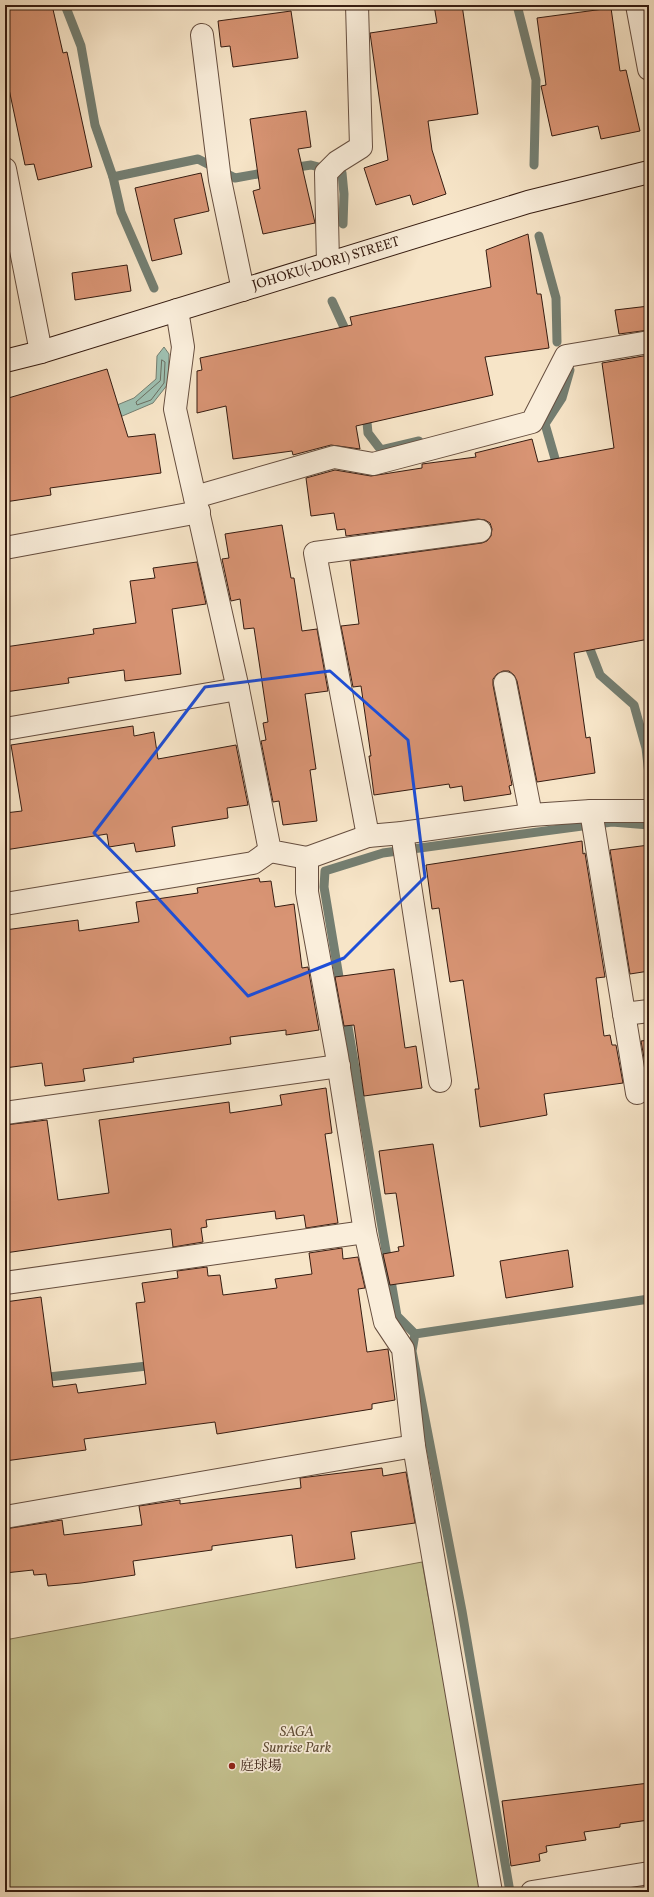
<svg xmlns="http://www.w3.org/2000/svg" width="654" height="1897" viewBox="0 0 654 1897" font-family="Vollkorn,'Noto Serif JP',serif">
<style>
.green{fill:#c5c290;stroke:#7e6f50}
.water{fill:#9ec0b1;stroke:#747e71}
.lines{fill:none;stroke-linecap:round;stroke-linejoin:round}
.shore{stroke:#6a6e61;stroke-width:1}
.stream{stroke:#747e71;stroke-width:9}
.building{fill:#d89474;stroke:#361c11}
.street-casing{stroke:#664e3f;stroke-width:24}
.secondary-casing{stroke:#361c11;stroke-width:24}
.street{stroke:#faeedb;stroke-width:22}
.secondary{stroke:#faeedb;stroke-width:22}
.marked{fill:none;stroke:#1d4ed8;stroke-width:3;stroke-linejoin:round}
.poi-dot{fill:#8f2418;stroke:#faeedb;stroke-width:1.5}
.labels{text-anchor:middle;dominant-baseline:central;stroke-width:3.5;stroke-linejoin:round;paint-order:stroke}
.street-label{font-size:14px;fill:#361c11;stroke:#faeedb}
.park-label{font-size:14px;font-style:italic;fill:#614e37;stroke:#faeedb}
.poi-label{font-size:14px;fill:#361c11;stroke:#faeedb;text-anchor:start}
</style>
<rect width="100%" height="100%" fill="#f7e5c8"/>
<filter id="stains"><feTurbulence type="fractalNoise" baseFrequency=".005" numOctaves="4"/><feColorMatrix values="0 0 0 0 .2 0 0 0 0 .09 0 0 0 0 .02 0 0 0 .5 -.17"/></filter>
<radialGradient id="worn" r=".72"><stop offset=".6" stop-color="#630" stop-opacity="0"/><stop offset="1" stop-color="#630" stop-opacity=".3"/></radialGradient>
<!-- green -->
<g class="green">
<path d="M 232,5 L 261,5 L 230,10 Z"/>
<path d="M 422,1562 L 482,1892 L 5,1892 L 5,1640 Z"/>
</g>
<!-- water -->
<path class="water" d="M 164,347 L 169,354 L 168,384 L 153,403 L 94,428 L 93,415 L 134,398 L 156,379 L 157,356 Z"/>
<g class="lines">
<!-- shore -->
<path class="shore" d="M 162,360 L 165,362 L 164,383 L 151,400 L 137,405 L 136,402 L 160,381 Z"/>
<!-- stream -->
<g class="stream">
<path d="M 65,5 L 81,46 L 95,125 L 113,177 L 121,212 L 154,288"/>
<path d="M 517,5 L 536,80 L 534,165"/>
<path d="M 291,168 L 311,165 L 342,173 L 344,194 L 343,224"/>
<path d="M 113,177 L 198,159 L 235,178 L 269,172"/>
<path d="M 539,236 L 556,298 L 557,342"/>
<path d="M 332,301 L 349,338"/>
<path d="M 366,412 L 368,433 L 381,450 L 419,441"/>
<path d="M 558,469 L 545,424 L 562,398 L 570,370"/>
<path d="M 586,639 L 600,675 L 634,705 L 646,748 L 649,774"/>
<path d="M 341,989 L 324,887 L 325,871 L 383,853 L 612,822 L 649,825"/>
<path d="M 346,1015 L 397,1316 L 415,1334"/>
<path d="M 40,1378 L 156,1365"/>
<path d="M 510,1892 L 462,1611 L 412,1351 L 415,1334 L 649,1299"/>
</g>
</g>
<!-- building -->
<g class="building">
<path d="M 5,5 L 52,5 L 63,53 L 67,52 L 92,167 L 38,180 L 34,164 L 25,165 L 5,70 Z"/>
<path d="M 434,5 L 462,5 L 478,114 L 428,121 L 432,150 L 446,194 L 413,205 L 410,195 L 376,205 L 364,168 L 388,160 L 370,33 L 437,23 Z"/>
<path d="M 611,8 L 620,71 L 626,70 L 640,131 L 601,139 L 598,126 L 552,136 L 541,86 L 546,85 L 537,18 Z"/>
<path d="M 291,11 L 298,58 L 233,67 L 230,46 L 221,47 L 218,21 Z"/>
<path d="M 306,111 L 311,147 L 298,149 L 315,223 L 263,234 L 253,191 L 260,189 L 250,119 Z"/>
<path d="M 201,173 L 209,211 L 174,219 L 182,254 L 152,261 L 135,188 Z"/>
<path d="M 528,234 L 537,294 L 541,294 L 549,348 L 485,357 L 493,395 L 356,426 L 360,449 L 331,445 L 293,455 L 292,451 L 233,459 L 226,406 L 197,413 L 197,371 L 202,370 L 200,358 L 352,325 L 350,317 L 491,287 L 486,250 Z"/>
<path d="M 127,265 L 131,291 L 75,300 L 72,273 Z"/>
<path d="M 649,306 L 649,330 L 619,334 L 615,310 Z"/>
<path d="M 649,355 L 649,639 L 574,653 L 586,738 L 590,737 L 595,773 L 537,782 L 517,681 L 514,675 L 509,671 L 503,671 L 497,674 L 493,679 L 493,685 L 512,785 L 509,786 L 511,794 L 464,801 L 462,786 L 450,788 L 449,784 L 374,795 L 369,756 L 371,756 L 361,686 L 353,687 L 341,626 L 359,624 L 350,561 L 482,543 L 487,541 L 491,536 L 492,529 L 490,523 L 485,520 L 478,519 L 346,536 L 345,529 L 337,530 L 334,513 L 311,516 L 306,478 L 335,470 L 371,476 L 422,468 L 422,464 L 476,457 L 475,453 L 532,439 L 538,462 L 614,448 L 602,363 Z"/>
<path d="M 107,369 L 128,437 L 155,434 L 161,473 L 50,488 L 51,495 L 5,502 L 5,399 Z"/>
<path d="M 282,525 L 291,578 L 294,578 L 302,631 L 317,629 L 328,691 L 305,694 L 316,769 L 310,770 L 317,821 L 283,825 L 279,801 L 273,802 L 261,741 L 266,740 L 263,723 L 268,722 L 254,628 L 244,629 L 240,599 L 231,601 L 222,559 L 229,558 L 225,534 Z"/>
<path d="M 197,562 L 206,604 L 172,609 L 181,674 L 125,681 L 124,670 L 68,678 L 69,683 L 5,692 L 5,647 L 94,634 L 93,629 L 136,623 L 130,581 L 155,578 L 153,568 Z"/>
<path d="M 133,726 L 134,736 L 154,732 L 158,759 L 236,745 L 248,805 L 227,808 L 228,818 L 172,827 L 175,846 L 136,852 L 134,843 L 109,847 L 107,834 L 5,850 L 5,813 L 22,811 L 11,745 Z"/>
<path d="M 582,841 L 583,854 L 585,853 L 605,977 L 596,978 L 604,1036 L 610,1035 L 612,1045 L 616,1045 L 623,1083 L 544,1094 L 547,1115 L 480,1127 L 475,1089 L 479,1089 L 463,980 L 450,982 L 439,908 L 432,909 L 426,865 Z"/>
<path d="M 649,845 L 649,971 L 630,974 L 610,850 Z"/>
<path d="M 259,878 L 260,882 L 271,881 L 275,907 L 294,904 L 302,968 L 308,967 L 319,1030 L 286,1035 L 286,1030 L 230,1037 L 231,1044 L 133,1058 L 134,1062 L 83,1069 L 85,1081 L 45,1086 L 42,1063 L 5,1068 L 5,930 L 78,920 L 79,931 L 139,922 L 136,902 L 198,893 L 197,888 Z"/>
<path d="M 394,969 L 405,1048 L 416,1046 L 422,1088 L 364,1096 L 354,1025 L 344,1026 L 335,977 Z"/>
<path d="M 649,1040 L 649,1080 L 648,1080 L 641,1041 Z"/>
<path d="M 326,1088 L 332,1133 L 325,1134 L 338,1223 L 306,1228 L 304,1215 L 276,1219 L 275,1211 L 206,1220 L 207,1227 L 201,1228 L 203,1242 L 173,1247 L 171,1229 L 5,1253 L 5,1125 L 47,1120 L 58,1200 L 109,1193 L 99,1120 L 229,1102 L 230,1113 L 282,1105 L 280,1095 Z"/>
<path d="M 433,1144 L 454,1276 L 390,1285 L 383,1254 L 399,1251 L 398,1247 L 404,1246 L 396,1193 L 385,1194 L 379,1151 Z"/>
<path d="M 342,1248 L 343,1259 L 358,1257 L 365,1288 L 358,1289 L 367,1352 L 388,1349 L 395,1400 L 372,1404 L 372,1409 L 217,1434 L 215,1422 L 84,1439 L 86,1450 L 5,1461 L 5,1302 L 41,1297 L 53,1387 L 76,1384 L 78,1393 L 146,1384 L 136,1303 L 145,1302 L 142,1283 L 178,1278 L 177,1271 L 207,1267 L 208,1276 L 220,1275 L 223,1295 L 277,1288 L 275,1279 L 312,1274 L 309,1253 Z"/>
<path d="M 568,1250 L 573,1287 L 506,1298 L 500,1261 Z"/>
<path d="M 382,1468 L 383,1476 L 406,1472 L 415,1523 L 351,1532 L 355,1559 L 296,1568 L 292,1535 L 212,1546 L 212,1550 L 133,1561 L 135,1575 L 81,1583 L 48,1586 L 46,1574 L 34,1575 L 33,1570 L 5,1573 L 5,1529 L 62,1520 L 64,1535 L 142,1525 L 139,1506 L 180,1500 L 180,1504 L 301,1488 L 300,1478 Z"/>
<path d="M 649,1783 L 649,1820 L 620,1824 L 620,1827 L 584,1832 L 586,1840 L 546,1846 L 547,1852 L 539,1854 L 540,1861 L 511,1866 L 502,1801 Z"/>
</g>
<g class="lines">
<!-- street casing -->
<g class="street-casing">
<g id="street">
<path d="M 637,5 L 649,69"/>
<path d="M 202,35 L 220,180 L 243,290"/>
<path d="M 5,169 L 41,352"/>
<path d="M 328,263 L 326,173 L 337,162 L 361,147 L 357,5"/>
<path d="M 177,310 L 183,347 L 175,409 L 238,689 L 270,851 L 307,858"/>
<path d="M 195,497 L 334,457 L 373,464 L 532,422 L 566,356 L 649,342"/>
<path d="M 5,548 L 199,512"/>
<path d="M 505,683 L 531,815"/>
<path d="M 5,729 L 238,689"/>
<path d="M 591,811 L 637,1093"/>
<path d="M 402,833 L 440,1081"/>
<path d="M 368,836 L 315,553 L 480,531"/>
<path d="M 5,904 L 253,863 L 270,851"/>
<path d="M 624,1014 L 649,1011"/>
<path d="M 5,1113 L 339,1066"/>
<path d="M 5,1283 L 365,1232"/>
<path d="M 5,1517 L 414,1446"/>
<path d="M 491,1892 L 414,1446 L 403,1349 L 385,1322 L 365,1232 L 337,1056 L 307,892 L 307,858 L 368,836 L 402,833 L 531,815 L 591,811 L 649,811"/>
<path d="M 532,1892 L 649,1873"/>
</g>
</g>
<!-- secondary casing -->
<g class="secondary-casing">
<path id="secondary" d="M 5,361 L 41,352 L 528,202 L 649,172"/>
</g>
<!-- street -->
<use href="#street" class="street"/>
<!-- secondary -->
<use href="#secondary" class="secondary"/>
</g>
<!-- marked area -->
<path class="marked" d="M 330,671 L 408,740 L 425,877 L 344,958 L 248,996 L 155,895 L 94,833 L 205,687 Z"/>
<!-- markers -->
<circle class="poi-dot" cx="232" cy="1766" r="4"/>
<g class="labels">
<!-- street labels -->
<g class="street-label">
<text transform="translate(326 264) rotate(-17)">JOHOKU(-DORI) STREET</text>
</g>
<!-- park labels -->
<g class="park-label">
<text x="297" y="1732">SAGA<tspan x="297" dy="16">Sunrise Park</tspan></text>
</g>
<!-- poi labels -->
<g class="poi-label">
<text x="240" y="1766">庭球場</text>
</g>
</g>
<!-- margin -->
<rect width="654" height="1897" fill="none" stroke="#f7e5c8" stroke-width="20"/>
<rect x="6" y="6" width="642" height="1885" fill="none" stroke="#361c11" stroke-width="2"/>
<rect x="10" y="10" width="634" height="1877" fill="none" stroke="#361c11"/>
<rect width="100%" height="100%" filter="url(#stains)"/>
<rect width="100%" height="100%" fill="url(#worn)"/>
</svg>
